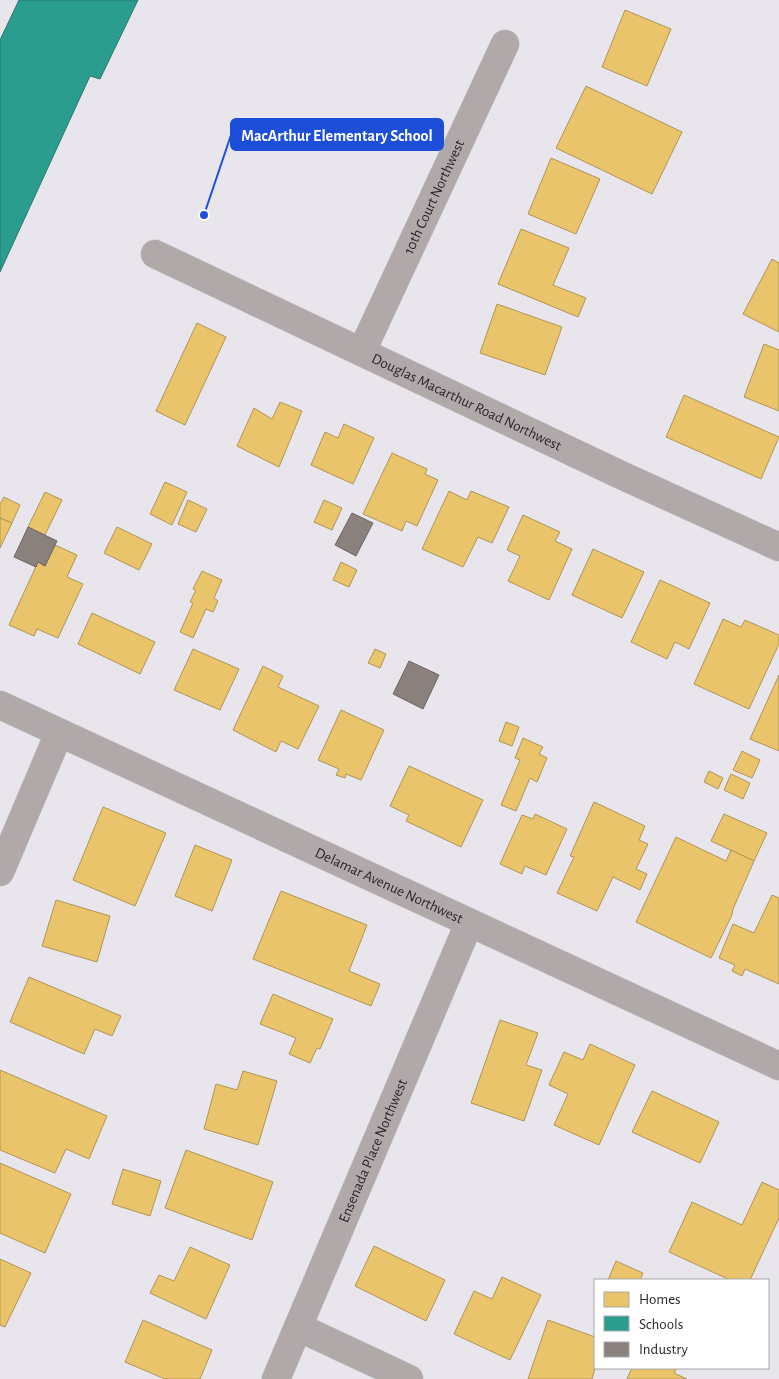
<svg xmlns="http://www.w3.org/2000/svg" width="779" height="1379" viewBox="0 0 779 1379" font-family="'Alegreya Sans',sans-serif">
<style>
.homes{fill:#e9c46a;stroke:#af9557}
.schools{fill:#2a9d8f;stroke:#297971}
.industry{fill:#8a817c;stroke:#6d6664}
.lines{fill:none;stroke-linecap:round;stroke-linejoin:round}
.street-casing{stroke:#c5c3c8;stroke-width:29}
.street{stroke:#b1a8aa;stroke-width:28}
.labels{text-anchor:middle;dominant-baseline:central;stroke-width:5;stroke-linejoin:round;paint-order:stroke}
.street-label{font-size:15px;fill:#28262b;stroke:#fff}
.leader{fill:none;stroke:#1d4ed8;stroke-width:2}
.callout-dot{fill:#1d4ed8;stroke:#fff;stroke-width:2}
.callout{fill:#1d4ed8;stroke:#1d4ed8;stroke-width:2}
.callout-label{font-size:16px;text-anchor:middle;font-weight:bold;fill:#fff}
</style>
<rect width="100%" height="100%" fill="#e8e5ec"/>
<!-- homes -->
<g class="homes">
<path d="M 625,10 L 671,29 L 647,86 L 602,67 Z"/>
<path d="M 586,86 L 682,132 L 652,194 L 556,148 Z"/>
<path d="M 551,158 L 600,179 L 576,234 L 528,214 Z"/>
<path d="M 521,229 L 569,248 L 553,285 L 586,298 L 578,317 L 498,284 Z"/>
<path d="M 772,259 L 779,263 L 779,332 L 743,314 Z"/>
<path d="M 497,304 L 562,327 L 545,375 L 480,353 Z"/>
<path d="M 197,323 L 226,337 L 185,425 L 156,411 Z"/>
<path d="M 764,344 L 779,350 L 779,411 L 744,397 Z"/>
<path d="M 684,395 L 779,437 L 761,479 L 666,437 Z"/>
<path d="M 280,402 L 302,411 L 279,467 L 237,446 L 254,408 L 272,419 Z"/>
<path d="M 344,424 L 374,438 L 353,484 L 311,465 L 325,432 L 338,438 Z"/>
<path d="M 392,453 L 427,469 L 425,474 L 438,480 L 417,526 L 406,521 L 402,531 L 363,514 Z"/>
<path d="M 165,482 L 187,492 L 172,525 L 150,514 Z"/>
<path d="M 449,491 L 467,500 L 471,491 L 509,507 L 492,543 L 478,537 L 463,567 L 422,549 Z"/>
<path d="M 45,492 L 62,500 L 45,535 L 28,527 Z"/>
<path d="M 4,497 L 20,505 L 12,523 L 0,518 L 0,504 Z"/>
<path d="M 188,500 L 207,509 L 196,532 L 178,524 Z"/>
<path d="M 324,500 L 342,508 L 332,530 L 314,522 Z"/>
<path d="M 523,515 L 560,532 L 555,541 L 572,549 L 549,600 L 508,581 L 520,556 L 507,550 Z"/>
<path d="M 0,518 L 12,523 L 0,548 Z"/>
<path d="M 117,527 L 152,544 L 139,570 L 104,553 Z"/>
<path d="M 55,545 L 77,555 L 67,577 L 83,584 L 58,638 L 37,629 L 34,636 L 9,625 L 38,562 L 45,566 Z"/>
<path d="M 593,549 L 644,572 L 622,618 L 572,595 Z"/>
<path d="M 341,562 L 357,570 L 349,587 L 333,580 Z"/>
<path d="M 202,571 L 222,580 L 214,598 L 218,601 L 213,612 L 206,609 L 193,638 L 180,632 L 193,603 L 190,602 L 196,590 L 193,589 Z"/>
<path d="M 660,580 L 710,603 L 689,649 L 675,642 L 667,659 L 631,642 Z"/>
<path d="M 92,613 L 155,642 L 140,674 L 78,644 Z"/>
<path d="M 723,619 L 741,627 L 745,620 L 779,635 L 779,644 L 749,709 L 694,684 Z"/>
<path d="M 193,649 L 239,669 L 220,710 L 174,690 Z"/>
<path d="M 375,649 L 386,654 L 380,668 L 368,663 Z"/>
<path d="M 263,666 L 283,676 L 278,687 L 319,706 L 298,749 L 281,741 L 276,752 L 233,730 Z"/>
<path d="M 779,675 L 779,751 L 750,739 Z"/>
<path d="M 341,710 L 384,730 L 361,780 L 346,774 L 345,778 L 336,775 L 339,769 L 318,760 Z"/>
<path d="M 506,722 L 519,727 L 512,746 L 499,741 Z"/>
<path d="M 523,738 L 543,747 L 539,754 L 547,758 L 537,782 L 530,778 L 516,811 L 501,805 L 520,760 L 515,758 Z"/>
<path d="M 742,751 L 760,760 L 752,778 L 733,770 Z"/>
<path d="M 409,766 L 483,800 L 461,847 L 406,821 L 409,815 L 390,806 Z"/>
<path d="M 709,771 L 723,778 L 718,789 L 704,782 Z"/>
<path d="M 731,774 L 750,783 L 743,799 L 724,790 Z"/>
<path d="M 594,802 L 645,826 L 639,840 L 648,844 L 636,869 L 647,874 L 640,890 L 613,877 L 597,911 L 557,893 L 574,857 L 570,856 Z"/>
<path d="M 103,807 L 166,833 L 135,906 L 73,880 Z"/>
<path d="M 535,814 L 567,829 L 546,875 L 525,866 L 522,874 L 500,864 L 522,815 L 533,819 Z"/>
<path d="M 724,814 L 767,833 L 754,861 L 711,841 Z"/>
<path d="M 676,837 L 726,861 L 731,850 L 754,861 L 733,909 L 732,915 L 711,958 L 636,922 Z"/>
<path d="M 195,845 L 232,860 L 212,911 L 175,896 Z"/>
<path d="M 281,891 L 367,925 L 349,971 L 380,984 L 371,1006 L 253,959 Z"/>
<path d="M 772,895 L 779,898 L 779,984 L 745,969 L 742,976 L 732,971 L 735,965 L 719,958 L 733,924 L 754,933 Z"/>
<path d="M 56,900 L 110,916 L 97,962 L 42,946 Z"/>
<path d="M 29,977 L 121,1016 L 112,1036 L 95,1029 L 84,1054 L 10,1022 Z"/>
<path d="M 273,994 L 333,1019 L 320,1049 L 317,1048 L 310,1063 L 289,1054 L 296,1038 L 260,1024 Z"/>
<path d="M 500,1020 L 538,1033 L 526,1065 L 542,1070 L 524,1121 L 471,1103 Z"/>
<path d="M 590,1044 L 635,1065 L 599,1145 L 554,1125 L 568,1094 L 549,1085 L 564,1052 L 583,1060 Z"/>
<path d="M 0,1070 L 107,1116 L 89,1159 L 66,1149 L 55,1173 L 0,1150 Z"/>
<path d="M 243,1071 L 277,1081 L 258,1145 L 204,1129 L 216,1084 L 237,1090 Z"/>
<path d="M 652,1091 L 719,1122 L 700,1163 L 632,1132 Z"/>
<path d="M 186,1150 L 273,1182 L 252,1240 L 165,1208 Z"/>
<path d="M 0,1163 L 71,1194 L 45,1253 L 0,1233 Z"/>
<path d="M 123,1169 L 161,1181 L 150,1216 L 112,1204 Z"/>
<path d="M 762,1182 L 779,1190 L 779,1218 L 750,1280 L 730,1280 L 669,1252 L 692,1202 L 742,1225 Z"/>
<path d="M 374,1246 L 445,1280 L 426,1321 L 355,1286 Z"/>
<path d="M 190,1247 L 230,1265 L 206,1319 L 150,1293 L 159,1275 L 174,1281 Z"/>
<path d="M 0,1259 L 31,1273 L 5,1327 L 0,1325 Z"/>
<path d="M 616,1261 L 643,1273 L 640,1280 L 608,1280 Z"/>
<path d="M 502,1277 L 541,1295 L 510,1360 L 454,1334 L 474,1291 L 492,1299 Z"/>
<path d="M 143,1320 L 212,1350 L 200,1379 L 165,1379 L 125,1362 Z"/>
<path d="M 548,1320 L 595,1337 L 595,1368 L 592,1379 L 528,1379 Z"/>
<path d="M 632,1368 L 677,1368 L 674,1373 L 687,1379 L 627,1379 Z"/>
</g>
<!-- schools -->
<path class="schools" d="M 19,0 L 138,0 L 100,79 L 90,76 L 0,272 L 0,40 Z"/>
<!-- industry -->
<g class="industry">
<path d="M 352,513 L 373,523 L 356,556 L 335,545 Z"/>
<path d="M 28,527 L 57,541 L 45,566 L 38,562 L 36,567 L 14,557 Z"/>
<path d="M 409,661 L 439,675 L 423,709 L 393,694 Z"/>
</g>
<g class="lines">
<!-- street casing -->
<g class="street-casing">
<g id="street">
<path id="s1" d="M 155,254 L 623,476 L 779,547"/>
<path id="s2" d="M 362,351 L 505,44"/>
<path id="s3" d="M 0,705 L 779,1066"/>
<path d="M 0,872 L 59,733"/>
<path d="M 298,1327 L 409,1379"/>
<path id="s4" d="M 276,1379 L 469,923"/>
</g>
</g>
<!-- street -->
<use href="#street" class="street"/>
</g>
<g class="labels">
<!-- street labels -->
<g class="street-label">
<text stroke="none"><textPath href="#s2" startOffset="170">10th Court Northwest</textPath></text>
<text stroke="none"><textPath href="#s1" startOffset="345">Douglas Macarthur Road Northwest</textPath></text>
<text stroke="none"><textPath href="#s3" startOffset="429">Delamar Avenue Northwest</textPath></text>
<text stroke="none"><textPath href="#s4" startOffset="248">Ensenada Place Northwest</textPath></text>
</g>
</g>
<!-- callouts -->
<path class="leader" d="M204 215L231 135"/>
<circle class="callout-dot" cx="204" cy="215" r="5"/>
<rect class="callout" x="231" y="119" width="212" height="31" rx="5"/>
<g class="callout-label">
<text x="337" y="141">MacArthur Elementary School</text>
</g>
<!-- legend -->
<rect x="594" y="1279" width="175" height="90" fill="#ffffff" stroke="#a9a8aa"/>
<rect x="604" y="1292" width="25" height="15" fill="#e9c46a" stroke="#a9a8aa"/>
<text x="639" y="1304" font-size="15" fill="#28262b">Homes</text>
<rect x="604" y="1316" width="25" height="15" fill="#2a9d8f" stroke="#a9a8aa"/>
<text x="639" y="1329" font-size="15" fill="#28262b">Schools</text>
<rect x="604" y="1342" width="25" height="15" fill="#8a817c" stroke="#a9a8aa"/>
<text x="639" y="1354" font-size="15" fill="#28262b">Industry</text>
</svg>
